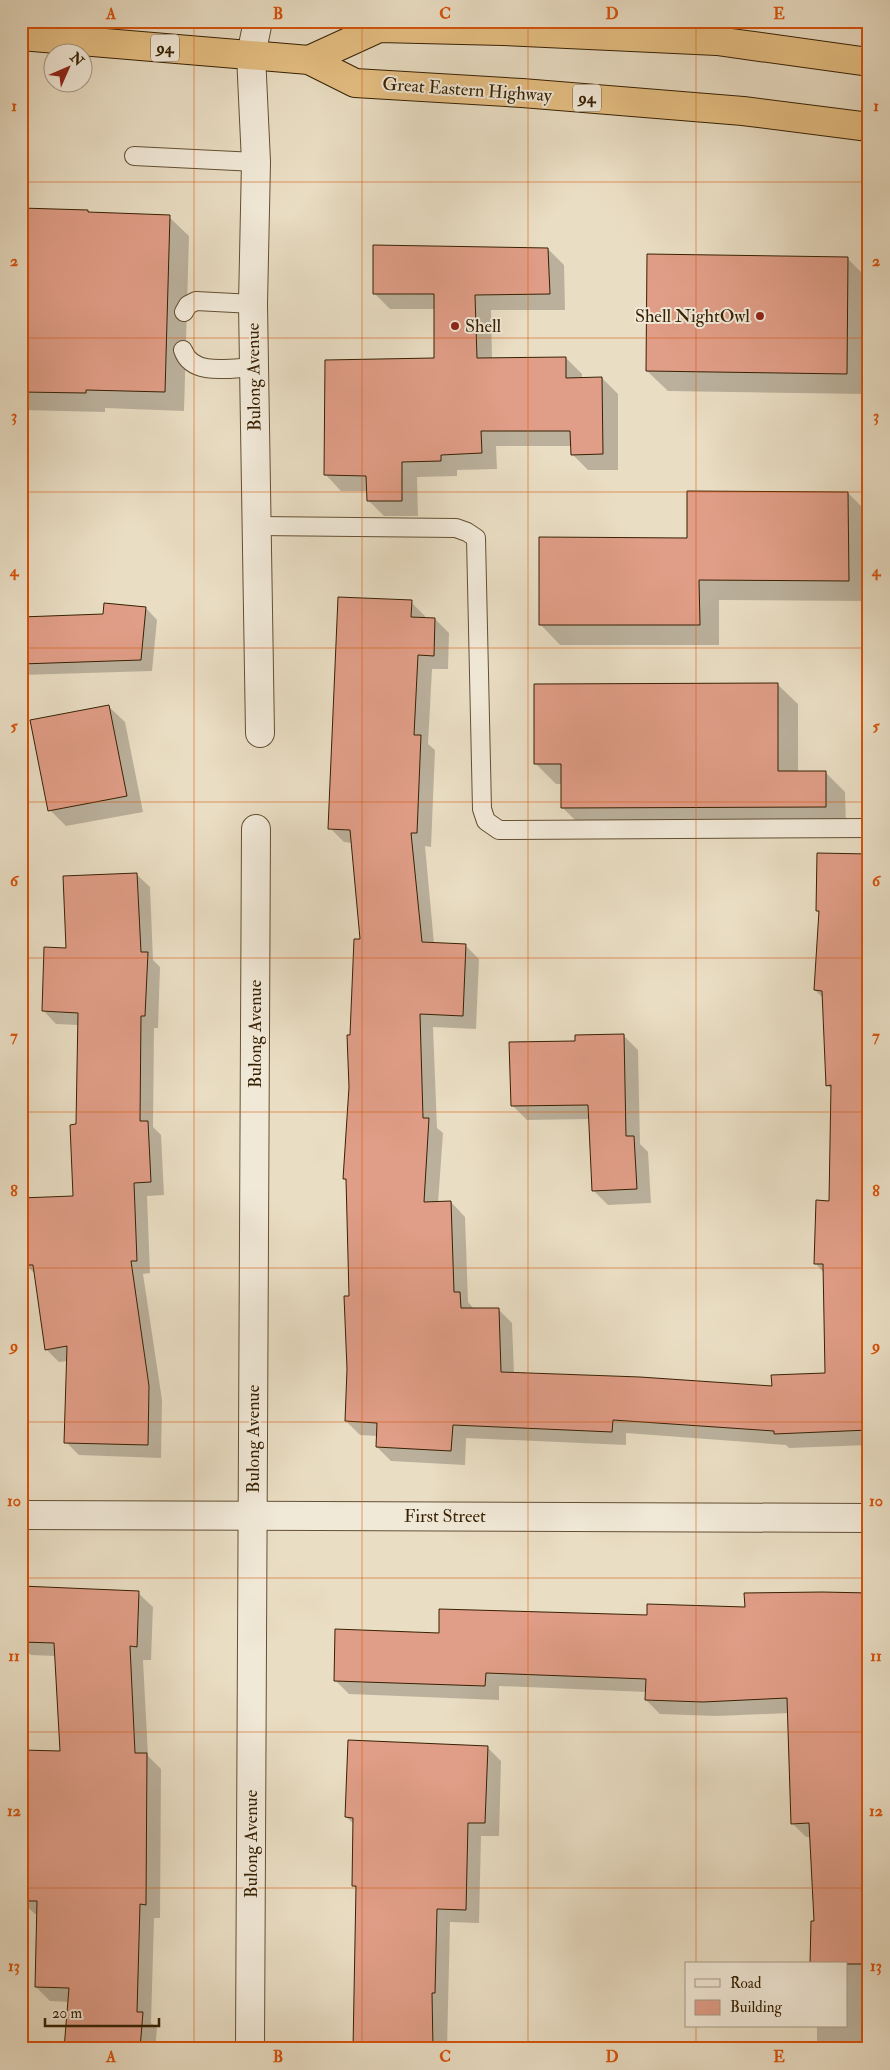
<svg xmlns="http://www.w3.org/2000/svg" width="890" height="2070" viewBox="0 0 890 2070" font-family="'IM FELL Double Pica',serif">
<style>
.shadow{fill:#0003}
.building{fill:#e09d87;stroke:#372103}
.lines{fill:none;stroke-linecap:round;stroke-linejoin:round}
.service-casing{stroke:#645033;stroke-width:20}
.minor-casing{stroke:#645033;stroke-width:30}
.tertiary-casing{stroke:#645033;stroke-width:30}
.trunk-casing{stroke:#372103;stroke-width:30}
.service{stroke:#f1e9d8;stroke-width:18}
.minor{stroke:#f1e9d8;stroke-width:28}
.tertiary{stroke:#f1e9d8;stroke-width:28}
.trunk{stroke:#e4be82;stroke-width:28}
.grid{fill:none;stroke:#d6530b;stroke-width:1;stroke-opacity:0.55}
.poi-dot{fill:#8f2418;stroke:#f1e9d8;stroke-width:2}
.labels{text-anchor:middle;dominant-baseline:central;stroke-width:4;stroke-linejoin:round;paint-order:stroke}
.shield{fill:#f1e9d8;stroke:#6f5d43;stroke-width:1}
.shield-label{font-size:16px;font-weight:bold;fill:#372103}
.street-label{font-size:18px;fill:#372103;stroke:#f1e9d8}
.poi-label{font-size:18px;fill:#372103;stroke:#f1e9d8;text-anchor:end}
.neatline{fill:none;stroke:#d6530b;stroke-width:2}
.grid-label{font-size:16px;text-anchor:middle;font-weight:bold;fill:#d6530b}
</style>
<rect width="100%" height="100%" fill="#e9ddc3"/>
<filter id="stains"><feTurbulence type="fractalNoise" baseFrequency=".004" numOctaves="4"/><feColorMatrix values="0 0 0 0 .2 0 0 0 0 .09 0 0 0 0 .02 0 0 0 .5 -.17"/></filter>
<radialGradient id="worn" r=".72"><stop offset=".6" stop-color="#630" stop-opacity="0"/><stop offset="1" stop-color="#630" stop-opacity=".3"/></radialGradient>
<!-- shadow -->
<g class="shadow">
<path d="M 21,210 L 87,211 L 90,214 L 169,217 L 189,236 L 184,411 L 105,408 L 105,412 L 21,410 Z"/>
<path d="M 548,249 L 564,265 L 565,310 L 491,310 L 492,359 L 566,358 L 582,374 L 582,378 L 602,378 L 618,394 L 618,470 L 588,470 L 572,454 L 572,446 L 496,446 L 497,469 L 457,470 L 457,476 L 417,477 L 418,516 L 384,516 L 368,500 L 368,491 L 341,491 L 326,475 L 435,360 L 435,309 L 390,309 L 374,293 Z"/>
<path d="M 848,259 L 868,279 L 867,394 L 668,391 L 647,371 Z"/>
<path d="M 848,493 L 868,513 L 868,601 L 719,600 L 719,645 L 560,645 L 540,624 L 688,539 Z"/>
<path d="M 411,602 L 425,616 L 425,619 L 435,619 L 449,633 L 448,669 L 432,669 L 428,744 L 435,750 L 431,847 L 425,846 L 434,944 L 465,945 L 479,959 L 476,1029 L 433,1027 L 437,1128 L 443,1133 L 438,1203 L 451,1202 L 465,1217 L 468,1302 L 474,1309 L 498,1309 L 512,1323 L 514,1374 L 773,1388 L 827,1374 L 824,1273 L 815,1263 L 830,1202 L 832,1090 L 827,1085 L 823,998 L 815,990 L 820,913 L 817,910 L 869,855 L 869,1445 L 789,1448 L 786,1445 L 626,1433 L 626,1445 L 466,1438 L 465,1465 L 391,1461 L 377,1447 L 378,1436 L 360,1435 L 346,1421 L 350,1297 L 347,1181 L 344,1178 L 352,1036 L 362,940 L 352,843 L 344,842 L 330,828 Z"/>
<path d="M 146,608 L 157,620 L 152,671 L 21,675 L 21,619 L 105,615 Z"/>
<path d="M 777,684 L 798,704 L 798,772 L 825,772 L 845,792 L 846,827 L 583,828 L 563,808 L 562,784 L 556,784 L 536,764 Z"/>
<path d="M 108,706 L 125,722 L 143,812 L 66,826 L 50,810 Z"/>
<path d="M 136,874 L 150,887 L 153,960 L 160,967 L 158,1028 L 154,1028 L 153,1127 L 161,1135 L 164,1195 L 147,1196 L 150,1273 L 143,1274 L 162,1400 L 161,1458 L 79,1455 L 66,1442 L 68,1361 L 59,1362 L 46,1349 L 35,1274 L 26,1265 L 25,1245 L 21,1245 L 21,1199 L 75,1197 L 79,1025 L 56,1024 L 43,1010 L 67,949 Z"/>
<path d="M 623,1035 L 638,1050 L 640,1144 L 648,1152 L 651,1203 L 608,1205 L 593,1190 L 590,1119 L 527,1120 L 512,1105 L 576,1042 Z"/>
<path d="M 21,1587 L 138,1593 L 153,1607 L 151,1660 L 143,1660 L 148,1756 L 161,1769 L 160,1918 L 154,1918 L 151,2023 L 157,2028 L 155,2049 L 65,2049 L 70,2002 L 50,2001 L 36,1987 L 38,1915 L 35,1914 L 21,1901 L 61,1752 L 56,1656 L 31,1655 L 21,1646 Z"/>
<path d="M 869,1594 L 869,2049 L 817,2049 L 817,2026 L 846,2026 L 846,1964 L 816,1922 L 811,1837 L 806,1837 L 792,1823 L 789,1713 L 717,1716 L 660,1714 L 646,1700 L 647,1692 L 499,1686 L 499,1700 L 349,1694 L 335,1680 L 440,1634 L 746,1608 Z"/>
<path d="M 488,1748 L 501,1761 L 499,1836 L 481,1836 L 479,1923 L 450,1922 L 447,2049 L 354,2049 L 357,1890 L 353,1885 L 355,1825 L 346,1817 Z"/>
</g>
<!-- building -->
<g class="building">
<path d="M 21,208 L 88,210 L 88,212 L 170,215 L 165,392 L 86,390 L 86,393 L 21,392 Z"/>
<path d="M 373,245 L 548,248 L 550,294 L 475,295 L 477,358 L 566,357 L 566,378 L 602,377 L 603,454 L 571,455 L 570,431 L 481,431 L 482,453 L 441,455 L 441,461 L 402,462 L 402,501 L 367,501 L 366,476 L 324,475 L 325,360 L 434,358 L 434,294 L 373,294 Z"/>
<path d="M 647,254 L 848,257 L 847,374 L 646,371 Z"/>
<path d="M 687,491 L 848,492 L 849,581 L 699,580 L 700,625 L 539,625 L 539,537 L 687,538 Z"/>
<path d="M 338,597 L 412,600 L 411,617 L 435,618 L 434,656 L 418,655 L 414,735 L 421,735 L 417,833 L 411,833 L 422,942 L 466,944 L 463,1016 L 420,1014 L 423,1118 L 429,1118 L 424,1202 L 451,1201 L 454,1292 L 460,1292 L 461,1308 L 499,1308 L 501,1372 L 640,1377 L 772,1386 L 771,1375 L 825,1373 L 823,1264 L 814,1264 L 816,1200 L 829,1201 L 831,1085 L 826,1086 L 822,991 L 814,990 L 819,911 L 816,911 L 817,853 L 869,854 L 869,1430 L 774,1434 L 774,1431 L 613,1420 L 612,1432 L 453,1425 L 451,1451 L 376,1447 L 377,1423 L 345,1421 L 347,1369 L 344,1296 L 349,1296 L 346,1179 L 343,1179 L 349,1087 L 347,1035 L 350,1035 L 354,939 L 360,939 L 350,830 L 328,829 Z"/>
<path d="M 104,603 L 146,607 L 141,660 L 21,664 L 21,617 L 103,614 Z"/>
<path d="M 778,683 L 778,771 L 826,771 L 826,807 L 561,808 L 561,764 L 534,764 L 534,684 Z"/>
<path d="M 109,705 L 127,796 L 48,811 L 30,720 Z"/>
<path d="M 137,873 L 141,952 L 148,952 L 145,1016 L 141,1016 L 140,1121 L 148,1121 L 151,1182 L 134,1183 L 137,1261 L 131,1261 L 149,1386 L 148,1445 L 64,1443 L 67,1346 L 45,1350 L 33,1265 L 25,1265 L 23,1232 L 21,1232 L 21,1198 L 73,1196 L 70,1125 L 76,1124 L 78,1013 L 42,1011 L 44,947 L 66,948 L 63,876 Z"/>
<path d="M 624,1034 L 626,1136 L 634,1136 L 637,1189 L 592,1191 L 588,1105 L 511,1106 L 509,1042 L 575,1041 L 575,1035 Z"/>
<path d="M 21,1586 L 139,1591 L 137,1647 L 130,1646 L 135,1753 L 147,1753 L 146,1905 L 140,1904 L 137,2012 L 143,2012 L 140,2049 L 64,2049 L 69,1988 L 35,1987 L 37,1901 L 21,1901 L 21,1750 L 60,1751 L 54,1643 L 21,1642 Z"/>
<path d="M 822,1592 L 869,1593 L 869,1964 L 810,1964 L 811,1921 L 814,1921 L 809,1823 L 791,1824 L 787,1698 L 703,1702 L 645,1700 L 646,1679 L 486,1673 L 485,1686 L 334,1681 L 335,1629 L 439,1633 L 439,1609 L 647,1615 L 647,1604 L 745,1607 L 744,1593 Z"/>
<path d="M 348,1740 L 488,1746 L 485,1823 L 468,1823 L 466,1910 L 437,1909 L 435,1993 L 432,1993 L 433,2049 L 353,2049 L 356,1886 L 352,1886 L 353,1818 L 345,1817 Z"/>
</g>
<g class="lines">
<!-- service casing -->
<g class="service-casing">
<g id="service">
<path d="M 134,156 L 256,162"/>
<path d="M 184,312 L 188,305 L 196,301 L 253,304"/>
<path d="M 183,350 C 192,377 231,368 254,367"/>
<path d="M 257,526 L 456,528 L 467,532 L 476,538 L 482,809 L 486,821 L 499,830 L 869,828"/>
</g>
</g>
<!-- minor casing -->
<g class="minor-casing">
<g id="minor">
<path d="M 258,21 L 251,55 L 256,162 L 253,304 L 260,733"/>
<path d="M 250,2049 L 256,829"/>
</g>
</g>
<!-- tertiary casing -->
<g class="tertiary-casing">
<path id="tertiary" d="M 21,1515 L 869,1518"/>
</g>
<!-- trunk casing -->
<g class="trunk-casing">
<g id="trunk">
<path d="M 21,36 L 309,60 L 355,83 L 522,93 L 743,111 L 869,127"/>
<path d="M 309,60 L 379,28 L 503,31 L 717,41 L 869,62"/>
</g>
</g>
<!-- service -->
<use href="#service" class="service"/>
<!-- minor -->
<use href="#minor" class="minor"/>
<!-- tertiary -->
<use href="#tertiary" class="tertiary"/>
<!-- trunk -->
<use href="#trunk" class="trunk"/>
</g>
<!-- grid -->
<path class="grid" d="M 194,21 L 194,2049M 362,21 L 362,2049M 528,21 L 528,2049M 696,21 L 696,1964M 21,182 L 869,182M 21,338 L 869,338M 21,492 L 869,492M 21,648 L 869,648M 21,802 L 869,802M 21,958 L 869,958M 21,1112 L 869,1112M 21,1268 L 869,1268M 21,1422 L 869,1422M 21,1578 L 869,1578M 21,1732 L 869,1732M 21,1888 L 869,1888M 696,2026 L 696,2049"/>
<!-- markers -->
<g class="poi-dot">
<circle cx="760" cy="316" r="5"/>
<circle cx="455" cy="326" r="5"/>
</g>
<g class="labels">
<!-- shield labels -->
<g class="shield">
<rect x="151" y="34.5" width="28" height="27" rx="4"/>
<rect x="573" y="84.5" width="28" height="27" rx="4"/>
</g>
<g class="shield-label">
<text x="165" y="48">94</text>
<text x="587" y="98">94</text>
</g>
<!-- street labels -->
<g class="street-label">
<text transform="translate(467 90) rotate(4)">Great Eastern Highway</text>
<text transform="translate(254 377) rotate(-91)">Bulong Avenue</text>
<text transform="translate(255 1034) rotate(-90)">Bulong Avenue</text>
<text transform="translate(253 1439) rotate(-90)">Bulong Avenue</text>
<text x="445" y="1516">First Street</text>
<text transform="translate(251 1844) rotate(-90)">Bulong Avenue</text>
</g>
<!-- poi labels -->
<g class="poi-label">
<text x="750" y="316">Shell NightOwl</text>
<text x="465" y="326" text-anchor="start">Shell</text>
</g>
</g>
<!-- margin -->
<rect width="890" height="2070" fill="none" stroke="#e9ddc3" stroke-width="55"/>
<!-- legend -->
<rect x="685" y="1962" width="162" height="65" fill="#f1e9d8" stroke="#a79983"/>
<rect x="695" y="1979" width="25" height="8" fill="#f1e9d8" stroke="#a79983"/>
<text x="730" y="1988" font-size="15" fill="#372103">Road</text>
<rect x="695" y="2000" width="25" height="15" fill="#e09d87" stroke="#a79983"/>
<text x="730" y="2012" font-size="15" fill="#372103">Building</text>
<!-- north arrow -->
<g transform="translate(68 68) rotate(45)"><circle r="24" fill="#f1e9d8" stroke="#a79983"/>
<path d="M0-4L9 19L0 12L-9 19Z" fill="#8f2418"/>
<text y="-8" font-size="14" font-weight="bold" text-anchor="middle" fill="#372103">N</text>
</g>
<!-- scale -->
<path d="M45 2018v8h114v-8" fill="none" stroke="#372103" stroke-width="2.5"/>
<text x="52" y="2018" font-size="15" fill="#372103" stroke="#f1e9d8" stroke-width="4" paint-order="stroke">20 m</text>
<rect x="28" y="28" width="834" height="2014" class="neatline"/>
<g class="grid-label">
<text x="111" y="19">A</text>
<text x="278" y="19">B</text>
<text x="445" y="19">C</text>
<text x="612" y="19">D</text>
<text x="779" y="19">E</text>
<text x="14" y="111">1</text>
<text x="876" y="111">1</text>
<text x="14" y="266">2</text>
<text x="876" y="266">2</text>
<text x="14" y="421">3</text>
<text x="876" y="421">3</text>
<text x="14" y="576">4</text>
<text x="876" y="576">4</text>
<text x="14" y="731">5</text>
<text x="876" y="731">5</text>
<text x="14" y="886">6</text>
<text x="876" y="886">6</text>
<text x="14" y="1041">7</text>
<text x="876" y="1041">7</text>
<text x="14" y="1196">8</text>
<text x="876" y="1196">8</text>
<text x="14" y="1351">9</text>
<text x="876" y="1351">9</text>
<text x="14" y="1506">10</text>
<text x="876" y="1506">10</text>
<text x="14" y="1661">11</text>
<text x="876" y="1661">11</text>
<text x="14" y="1816">12</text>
<text x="876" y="1816">12</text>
<text x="14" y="1971">13</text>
<text x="876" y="1971">13</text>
<text x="111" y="2062">A</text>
<text x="278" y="2062">B</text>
<text x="445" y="2062">C</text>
<text x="612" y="2062">D</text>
<text x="779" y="2062">E</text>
</g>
<rect width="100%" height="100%" filter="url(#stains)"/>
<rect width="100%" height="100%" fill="url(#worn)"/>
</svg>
